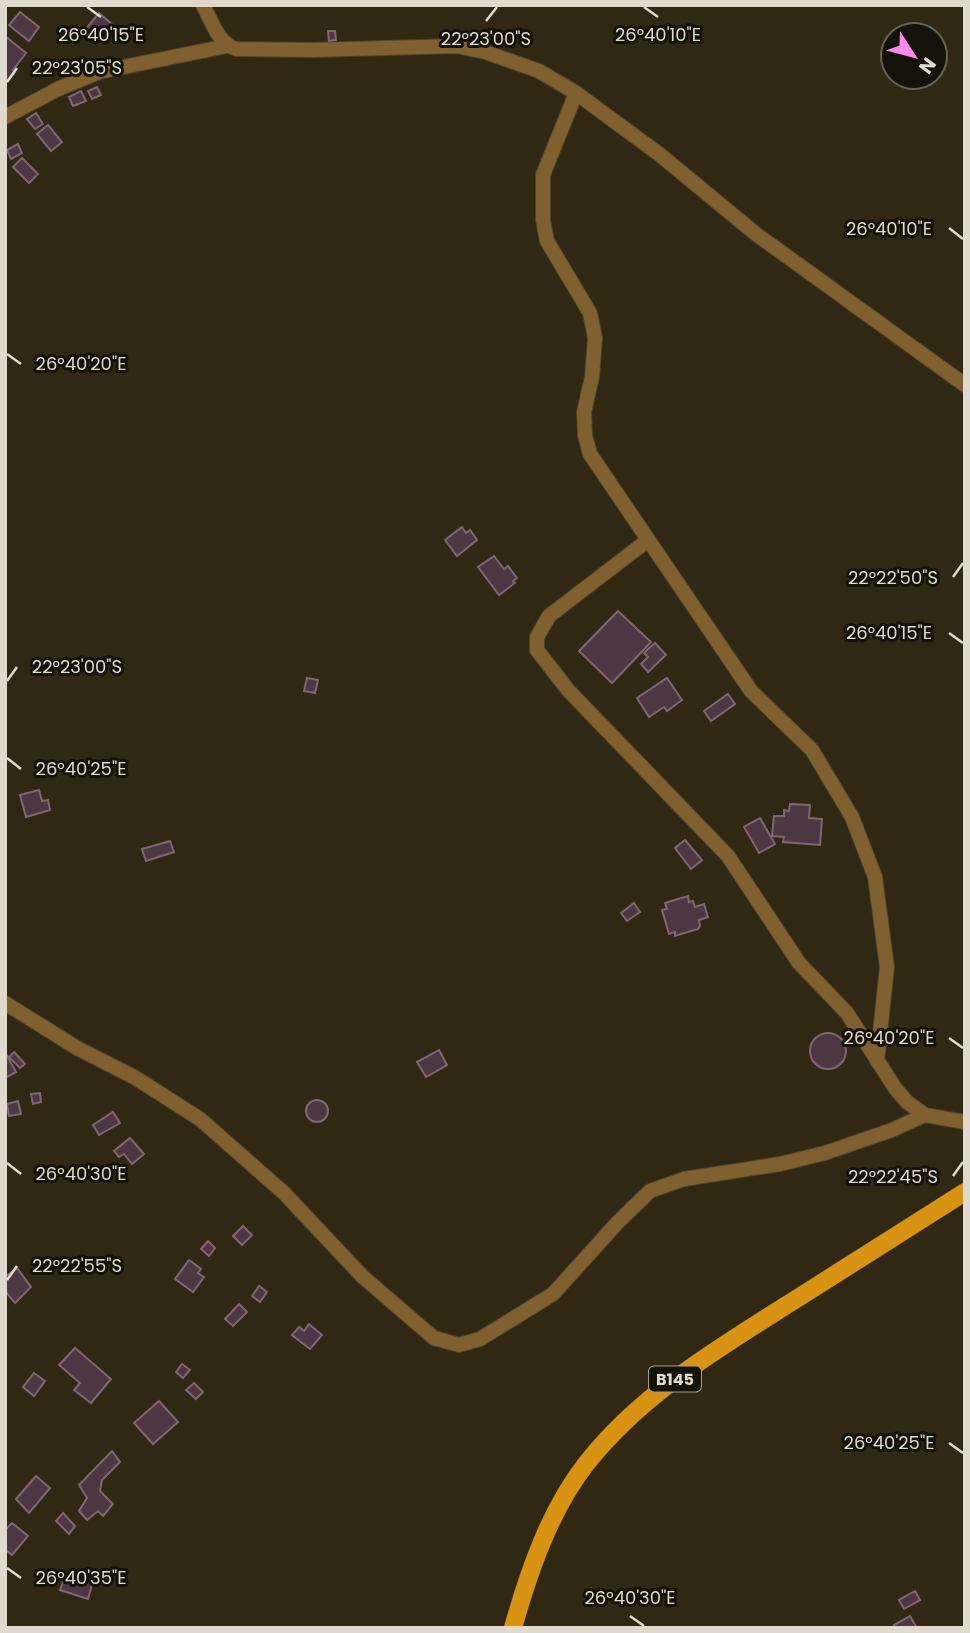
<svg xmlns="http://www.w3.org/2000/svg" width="970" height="1633" viewBox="0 0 970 1633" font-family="Poppins,sans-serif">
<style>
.building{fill:#4d3743;stroke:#7e6673;stroke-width:2}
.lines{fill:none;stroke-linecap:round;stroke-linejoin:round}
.street-casing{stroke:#4c4431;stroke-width:16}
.primary-casing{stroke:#4c4431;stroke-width:19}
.street{stroke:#80602f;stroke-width:14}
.primary{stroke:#d79311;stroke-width:18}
.ticks{fill:none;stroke:#dfdacd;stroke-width:2.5}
.labels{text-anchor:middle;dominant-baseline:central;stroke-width:6;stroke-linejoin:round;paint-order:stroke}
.shield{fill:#151209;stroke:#a29e92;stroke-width:2}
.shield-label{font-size:16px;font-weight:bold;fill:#dfdacd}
.ticks-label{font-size:18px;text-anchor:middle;fill:#dfdacd;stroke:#151209;stroke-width:6;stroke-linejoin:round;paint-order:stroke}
</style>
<rect width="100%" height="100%" fill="#302813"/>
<!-- building -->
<g class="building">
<path d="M 20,12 L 39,27 L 29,41 L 9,25 Z"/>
<path d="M 99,13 L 114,26 L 101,43 L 85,30 Z"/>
<path d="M 328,31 L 335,31 L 336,40 L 329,41 Z"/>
<path d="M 5,36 L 26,53 L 13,70 L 15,72 L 5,84 Z"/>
<path d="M 97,87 L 101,95 L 92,99 L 88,91 Z"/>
<path d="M 81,91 L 86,101 L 73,106 L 69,97 Z"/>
<path d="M 36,113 L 43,124 L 35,129 L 27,119 Z"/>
<path d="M 48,125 L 62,142 L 51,151 L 37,134 Z"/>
<path d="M 18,144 L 22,153 L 11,159 L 7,150 Z"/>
<path d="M 22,158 L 38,174 L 29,183 L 13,167 Z"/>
<path d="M 462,527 L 466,533 L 470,530 L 477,540 L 457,556 L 445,540 Z"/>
<path d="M 494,556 L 504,569 L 508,566 L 517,578 L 513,581 L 515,583 L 499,595 L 478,567 Z"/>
<path d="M 618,611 L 651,642 L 612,683 L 579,651 Z"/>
<path d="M 655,643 L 666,655 L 648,672 L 641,664 L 648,657 L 644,653 Z"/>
<path d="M 307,678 L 318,680 L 315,693 L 304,691 Z"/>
<path d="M 667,678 L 682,700 L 667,711 L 664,707 L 649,717 L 637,698 Z"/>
<path d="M 728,694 L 735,704 L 711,721 L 704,711 Z"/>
<path d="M 39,790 L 42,801 L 48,800 L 50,810 L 26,817 L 20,795 Z"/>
<path d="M 790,804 L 810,805 L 809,818 L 822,819 L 820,845 L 783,842 L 784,837 L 772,836 L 774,816 L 784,816 L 784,810 L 789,811 Z"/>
<path d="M 760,818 L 775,844 L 759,853 L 744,827 Z"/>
<path d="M 685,840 L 702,860 L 691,869 L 675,848 Z"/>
<path d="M 170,841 L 174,852 L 146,861 L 142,849 Z"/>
<path d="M 688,896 L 689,902 L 693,901 L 695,907 L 704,904 L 708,917 L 699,920 L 700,926 L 698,929 L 675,936 L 675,932 L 669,934 L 662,910 L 667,909 L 665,903 Z"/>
<path d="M 634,903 L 640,912 L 627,921 L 621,913 Z"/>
<circle cx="828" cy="1051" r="18"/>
<path d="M 439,1050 L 447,1065 L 426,1077 L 417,1062 Z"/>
<path d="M 5,1052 L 16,1072 L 5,1078 Z"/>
<path d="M 14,1052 L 25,1064 L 20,1068 L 9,1057 Z"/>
<path d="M 40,1093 L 41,1102 L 33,1104 L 31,1094 Z"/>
<circle cx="317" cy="1111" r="11"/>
<path d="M 18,1101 L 21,1114 L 9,1116 L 7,1104 Z"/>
<path d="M 113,1112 L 120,1123 L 99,1135 L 93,1125 Z"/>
<path d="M 130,1138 L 144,1154 L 132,1164 L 124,1154 L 119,1157 L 114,1151 Z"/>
<path d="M 243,1226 L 252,1235 L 242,1245 L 233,1236 Z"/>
<path d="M 208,1241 L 215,1248 L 209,1256 L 201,1249 Z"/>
<path d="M 189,1260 L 201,1269 L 198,1273 L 204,1277 L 193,1292 L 175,1279 Z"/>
<path d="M 17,1268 L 31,1287 L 15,1303 L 5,1291 L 5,1277 Z"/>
<path d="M 259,1286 L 267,1292 L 260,1302 L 252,1296 Z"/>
<path d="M 239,1304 L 247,1312 L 233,1326 L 225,1319 Z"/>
<path d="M 309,1324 L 322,1335 L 310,1349 L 292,1335 L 299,1327 L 304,1331 Z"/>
<path d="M 75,1348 L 111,1379 L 91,1403 L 74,1390 L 80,1383 L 59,1365 Z"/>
<path d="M 182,1364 L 190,1370 L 183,1378 L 176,1372 Z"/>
<path d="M 34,1373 L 45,1381 L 34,1396 L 23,1387 Z"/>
<path d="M 194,1383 L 203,1392 L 196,1399 L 186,1390 Z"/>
<path d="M 159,1401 L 178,1422 L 153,1444 L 134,1423 Z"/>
<path d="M 112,1451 L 120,1462 L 102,1480 L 100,1491 L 113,1504 L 103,1516 L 98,1511 L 87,1520 L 79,1511 L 87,1498 L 79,1485 Z"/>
<path d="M 36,1476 L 50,1488 L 29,1513 L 16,1499 Z"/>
<path d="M 63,1513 L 75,1526 L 69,1534 L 56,1521 Z"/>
<path d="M 12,1523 L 28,1536 L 12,1555 L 5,1549 L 5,1530 Z"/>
<path d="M 81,1569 L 95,1574 L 88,1599 L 60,1590 L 66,1574 L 78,1578 Z"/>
<path d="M 915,1591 L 920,1600 L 904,1609 L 899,1600 Z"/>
<path d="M 910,1616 L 917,1628 L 895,1628 L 894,1625 Z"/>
</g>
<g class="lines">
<!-- street casing -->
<g class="street-casing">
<g id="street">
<path d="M 203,5 C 212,22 218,43 236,49 L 313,50 L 457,46 L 485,52 L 539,71 L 576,93 L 659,154 L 756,234 L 965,385"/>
<path d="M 576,93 L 543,175 L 543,220 L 547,241 L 590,313 L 595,338 L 592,377 L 584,412 L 585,435 L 590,454 L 751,691 L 812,750 L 852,817 L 875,877 L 887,967 L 877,1061"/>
<path d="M 5,117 L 58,89 L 99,72 L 227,46"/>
<path d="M 648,540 L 549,616 L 537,637 L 537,650 L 568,690 L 728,856 L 799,963 L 847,1013 L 895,1088 L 907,1102 L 925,1115 L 965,1122"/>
<path d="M 5,1003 L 77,1048 L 134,1077 L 200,1119 L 284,1193 L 363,1277 L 434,1338 L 459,1345 L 480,1339 L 553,1294 L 618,1222 L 650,1191 L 684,1179 L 780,1164 L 825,1153 L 892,1130 L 925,1115"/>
</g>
</g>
<!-- primary casing -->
<g class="primary-casing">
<path id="primary" d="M 513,1628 C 529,1571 550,1510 586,1464 C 640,1395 717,1349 790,1303 C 848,1266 906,1229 965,1192"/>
</g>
<!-- street -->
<use href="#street" class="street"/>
<!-- primary -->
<use href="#primary" class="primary"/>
</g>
<!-- ticks -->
<path class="ticks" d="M 87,7 L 101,17M 644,7 L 658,17M 486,21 L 497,7M 7,82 L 17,68M 949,228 L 963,239M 7,354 L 21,364M 953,577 L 963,563M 949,633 L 963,643M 7,681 L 17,667M 7,758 L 21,769M 949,1038 L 963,1048M 7,1163 L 21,1174M 953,1176 L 963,1162M 7,1280 L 17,1266M 949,1443 L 963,1453M 7,1568 L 21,1578M 630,1616 L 644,1626"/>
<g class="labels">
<!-- shield labels -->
<rect class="shield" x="649" y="1366.5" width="52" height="25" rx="5"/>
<g class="shield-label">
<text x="675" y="1379">B145</text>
</g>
</g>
<g class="ticks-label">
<text x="101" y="41">26°40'15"E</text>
<text x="658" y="41">26°40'10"E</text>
<text x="486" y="45">22°23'00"S</text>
<text x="77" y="74">22°23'05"S</text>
<text x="889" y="235">26°40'10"E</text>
<text x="81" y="370">26°40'20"E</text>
<text x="893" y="584">22°22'50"S</text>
<text x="889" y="639">26°40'15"E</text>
<text x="77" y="673">22°23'00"S</text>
<text x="81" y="775">26°40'25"E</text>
<text x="889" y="1044">26°40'20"E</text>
<text x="81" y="1180">26°40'30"E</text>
<text x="893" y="1183">22°22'45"S</text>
<text x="77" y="1272">22°22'55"S</text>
<text x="889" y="1449">26°40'25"E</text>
<text x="81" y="1584">26°40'35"E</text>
<text x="630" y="1604">26°40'30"E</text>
</g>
<!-- border -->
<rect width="970" height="1633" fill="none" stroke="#dfdacd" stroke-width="14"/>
<!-- north arrow -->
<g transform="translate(914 56) rotate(126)"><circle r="33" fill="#151209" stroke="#666257" stroke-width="2"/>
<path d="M0-5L12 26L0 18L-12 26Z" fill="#f788ec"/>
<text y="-10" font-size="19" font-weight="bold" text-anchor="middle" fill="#dfdacd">N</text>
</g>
</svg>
